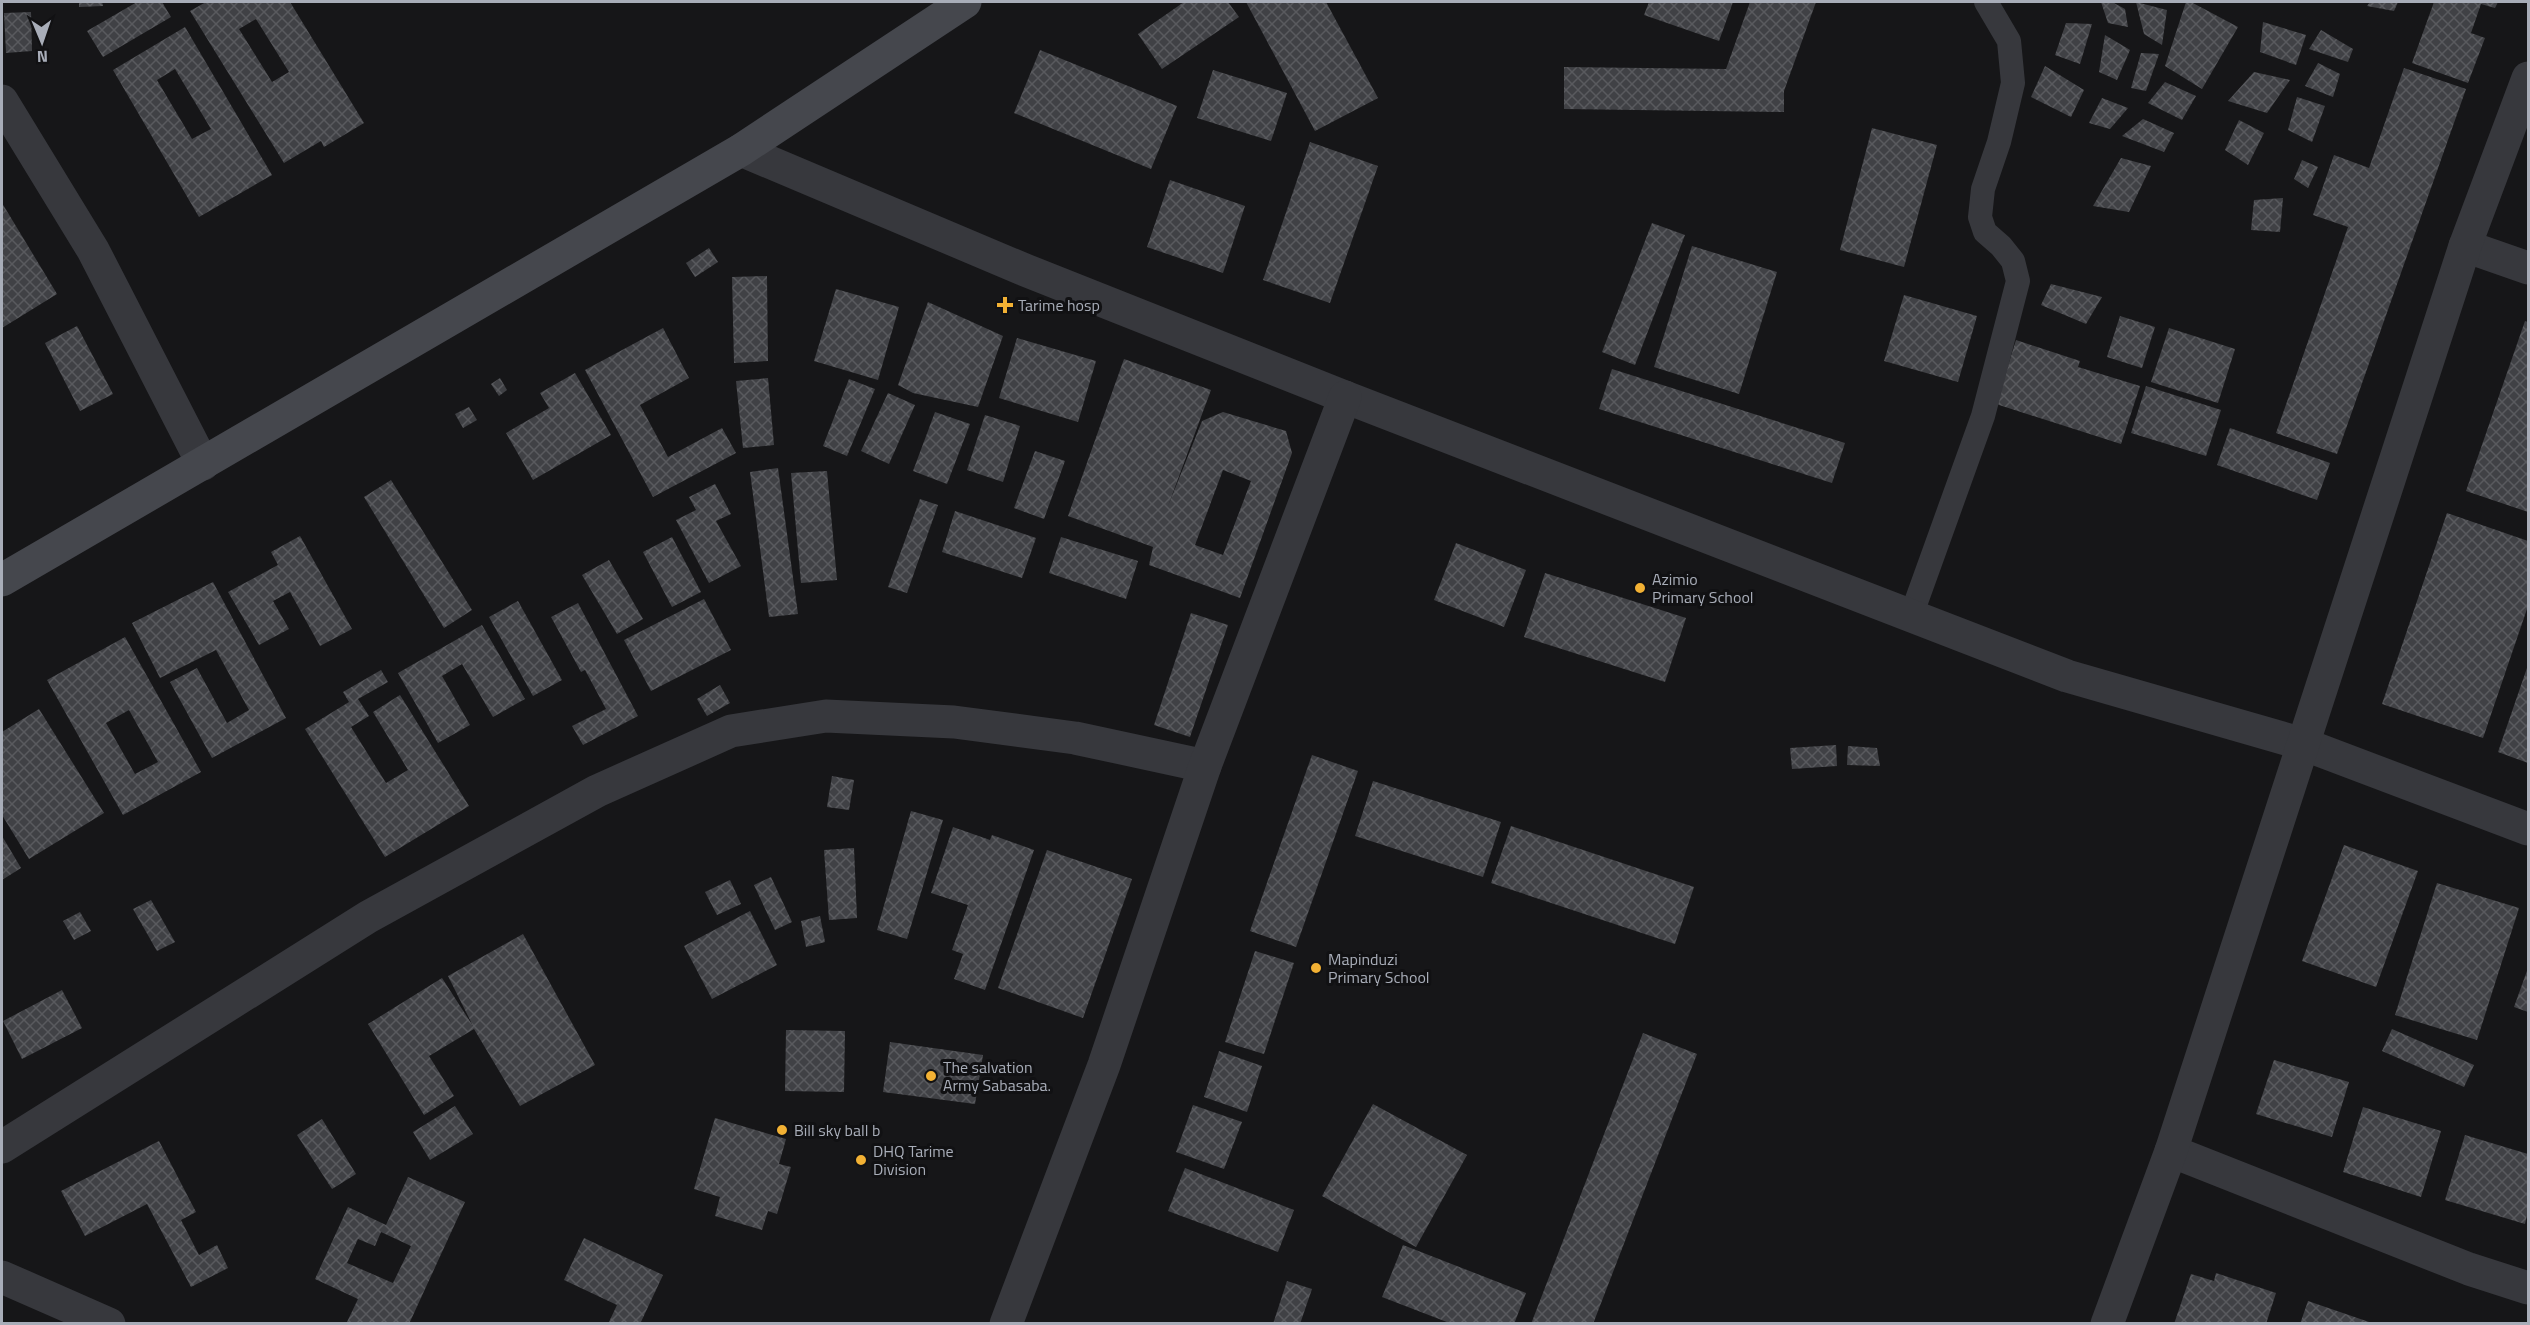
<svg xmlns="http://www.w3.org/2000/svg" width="2530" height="1325" viewBox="0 0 2530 1325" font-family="'Titillium Web',sans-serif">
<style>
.building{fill:url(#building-cross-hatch);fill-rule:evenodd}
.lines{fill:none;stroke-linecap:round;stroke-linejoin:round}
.service{stroke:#37383d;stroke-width:24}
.minor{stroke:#37383d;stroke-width:33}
.secondary{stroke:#45474d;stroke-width:33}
.poi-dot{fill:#f2b134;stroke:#111113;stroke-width:2}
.labels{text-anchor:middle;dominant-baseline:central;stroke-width:6;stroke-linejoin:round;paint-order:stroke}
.poi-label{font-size:16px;fill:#a8adb8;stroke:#111113;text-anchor:start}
</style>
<defs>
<pattern id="building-cross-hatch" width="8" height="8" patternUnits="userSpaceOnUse" patternTransform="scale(1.5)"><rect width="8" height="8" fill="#404145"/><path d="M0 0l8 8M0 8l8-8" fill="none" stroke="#595a5e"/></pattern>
</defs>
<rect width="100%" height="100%" fill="#161618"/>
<!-- building -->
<g class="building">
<path d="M 79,2 L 102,2 L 103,6 L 79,7 Z"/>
<path d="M 137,2 L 162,2 L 171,17 L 103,57 L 87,31 Z"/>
<path d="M 206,2 L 290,2 L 364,123 L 324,147 L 321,141 L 284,163 L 190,11 ZM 256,19 L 289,72 L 272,82 L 239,29 Z"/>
<path d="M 1184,2 L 1228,2 L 1239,17 L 1162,69 L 1138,34 Z"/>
<path d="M 1246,2 L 1326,2 L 1378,98 L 1315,131 Z"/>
<path d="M 1649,2 L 1733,2 L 1719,41 L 1644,15 Z"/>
<path d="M 1750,2 L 1816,2 L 1784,91 L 1784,112 L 1564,109 L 1564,67 L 1726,69 Z"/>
<path d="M 2101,2 L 2112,2 L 2125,9 L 2128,27 L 2108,23 Z"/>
<path d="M 2136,2 L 2167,10 L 2162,45 L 2144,34 Z"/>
<path d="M 2186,2 L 2191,2 L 2238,27 L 2202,89 L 2165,66 Z"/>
<path d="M 2370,2 L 2398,2 L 2394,11 L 2367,6 Z"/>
<path d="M 2434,2 L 2498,2 L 2495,8 L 2481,4 L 2471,33 L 2485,38 L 2468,83 L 2412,63 Z"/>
<path d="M 31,12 L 32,51 L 6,53 L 4,13 Z"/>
<path d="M 2263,22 L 2306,35 L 2296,65 L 2260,52 Z"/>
<path d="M 2066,23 L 2092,24 L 2080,64 L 2055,55 Z"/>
<path d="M 185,27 L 272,175 L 199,217 L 113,70 ZM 175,69 L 211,129 L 192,139 L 157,80 Z"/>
<path d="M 2321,30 L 2353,49 L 2348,62 L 2309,49 Z"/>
<path d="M 2105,35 L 2130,50 L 2117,80 L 2099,72 Z"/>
<path d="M 1040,50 L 1177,106 L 1151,169 L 1014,113 Z"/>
<path d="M 2141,53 L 2159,54 L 2146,91 L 2131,88 Z"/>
<path d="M 2318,63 L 2340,74 L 2333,97 L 2305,86 Z"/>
<path d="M 2045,66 L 2084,90 L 2071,117 L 2031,97 Z"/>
<path d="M 2404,68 L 2466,89 L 2337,454 L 2276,433 L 2348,227 L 2313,215 L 2334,155 L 2369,168 Z"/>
<path d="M 1213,70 L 1287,93 L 1271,141 L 1197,118 Z"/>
<path d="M 2254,72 L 2290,80 L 2267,113 L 2228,101 Z"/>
<path d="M 2165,82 L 2196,96 L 2182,120 L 2148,103 Z"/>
<path d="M 2297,97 L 2325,106 L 2312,142 L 2288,130 Z"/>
<path d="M 2102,98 L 2128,108 L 2110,129 L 2089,123 Z"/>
<path d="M 2143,119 L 2174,133 L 2164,152 L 2122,136 Z"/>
<path d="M 2239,120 L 2264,133 L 2248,165 L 2225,150 Z"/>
<path d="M 1872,128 L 1937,145 L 1904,267 L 1840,250 Z"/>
<path d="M 1310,142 L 1378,166 L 1330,303 L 1263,280 Z"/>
<path d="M 2121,158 L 2151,166 L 2129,212 L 2093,206 Z"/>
<path d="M 2302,160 L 2318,167 L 2308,188 L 2294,179 Z"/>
<path d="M 1170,180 L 1245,206 L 1223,273 L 1147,247 Z"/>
<path d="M 2283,198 L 2280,232 L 2251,230 L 2254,200 Z"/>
<path d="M 2,203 L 57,294 L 2,328 Z"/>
<path d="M 1652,223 L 1685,235 L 1635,365 L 1602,352 Z"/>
<path d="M 1692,246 L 1777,272 L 1739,394 L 1654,367 Z"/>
<path d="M 709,248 L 718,262 L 695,277 L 686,263 Z"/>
<path d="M 767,276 L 768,361 L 734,363 L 732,277 Z"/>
<path d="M 2051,284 L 2102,297 L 2086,324 L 2041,305 Z"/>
<path d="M 836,289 L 899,307 L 878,380 L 814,361 Z"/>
<path d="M 1904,295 L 1977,316 L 1958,382 L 1884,361 Z"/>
<path d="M 928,302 L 1003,336 L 978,407 L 913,393 L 898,385 Z"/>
<path d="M 2120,316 L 2155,327 L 2142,368 L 2107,357 Z"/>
<path d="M 2525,321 L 2528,322 L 2528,512 L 2466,491 Z"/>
<path d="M 77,326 L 113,394 L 80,411 L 45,343 Z"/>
<path d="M 663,328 L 689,378 L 640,405 L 668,457 L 722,428 L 736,453 L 653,497 L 585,370 Z"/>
<path d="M 2169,328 L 2235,349 L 2218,403 L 2151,382 Z"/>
<path d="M 1017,338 L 1096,361 L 1078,422 L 999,398 Z"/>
<path d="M 2016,340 L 2080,361 L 2078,367 L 2140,386 L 2121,444 L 1996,404 Z"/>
<path d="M 1124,359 L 1211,390 L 1168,506 L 1202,421 L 1223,412 L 1286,431 L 1292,453 L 1240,598 L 1149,565 L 1153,547 L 1068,516 ZM 1223,470 L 1251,481 L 1223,555 L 1195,545 Z"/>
<path d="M 1612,369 L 1845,443 L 1832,483 L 1599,409 Z"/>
<path d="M 575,373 L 611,435 L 533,480 L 506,433 L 549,408 L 540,393 Z"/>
<path d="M 500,378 L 507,390 L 499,396 L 491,384 Z"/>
<path d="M 768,378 L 774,445 L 743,448 L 736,381 Z"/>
<path d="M 849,379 L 875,389 L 847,456 L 823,446 Z"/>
<path d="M 2146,386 L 2221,410 L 2206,456 L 2131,433 Z"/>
<path d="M 888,393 L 915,405 L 889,464 L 861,451 Z"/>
<path d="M 469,407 L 477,420 L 463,428 L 455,414 Z"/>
<path d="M 935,412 L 970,424 L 947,484 L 913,471 Z"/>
<path d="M 985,415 L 1020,426 L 1003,482 L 967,470 Z"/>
<path d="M 2230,428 L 2330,463 L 2317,500 L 2217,465 Z"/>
<path d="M 1035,451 L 1065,461 L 1044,519 L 1014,508 Z"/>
<path d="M 778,468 L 798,614 L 769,617 L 750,472 Z"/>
<path d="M 827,471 L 837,580 L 801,583 L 791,473 Z"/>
<path d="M 391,480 L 472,610 L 444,628 L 364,497 Z"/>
<path d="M 715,484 L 731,514 L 716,521 L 741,566 L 709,583 L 676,520 L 696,510 L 689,497 Z"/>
<path d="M 920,499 L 938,505 L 907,593 L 888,587 Z"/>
<path d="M 955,511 L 1036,538 L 1022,578 L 942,552 Z"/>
<path d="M 2447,513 L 2528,541 L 2528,606 L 2483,738 L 2382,704 Z"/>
<path d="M 300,536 L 352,629 L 320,646 L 290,592 L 273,601 L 289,629 L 259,645 L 228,592 L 278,565 L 271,552 Z"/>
<path d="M 672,537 L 701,592 L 672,607 L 643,552 Z"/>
<path d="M 1061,537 L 1138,561 L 1126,599 L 1049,573 Z"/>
<path d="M 1456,543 L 1526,570 L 1504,627 L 1434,600 Z"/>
<path d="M 609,560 L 643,619 L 617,634 L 582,575 Z"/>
<path d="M 1545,573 L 1686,618 L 1665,682 L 1524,637 Z"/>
<path d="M 213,582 L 286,718 L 212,758 L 170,682 L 197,668 L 227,723 L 249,710 L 216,650 L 160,678 L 132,623 Z"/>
<path d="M 704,599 L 731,650 L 651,691 L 624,640 Z"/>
<path d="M 518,601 L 562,680 L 533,696 L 489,617 Z"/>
<path d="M 578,603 L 638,716 L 583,745 L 572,726 L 606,709 L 585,670 L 581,672 L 551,617 Z"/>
<path d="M 1191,613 L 1228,625 L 1190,737 L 1154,725 Z"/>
<path d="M 482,625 L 525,699 L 493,717 L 462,664 L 442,676 L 470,725 L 438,743 L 398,673 Z"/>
<path d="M 125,637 L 201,772 L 123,815 L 47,680 ZM 129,710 L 158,762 L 135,774 L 106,723 Z"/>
<path d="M 2528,665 L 2528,763 L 2498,752 Z"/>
<path d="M 381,670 L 388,682 L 358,699 L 369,716 L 351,727 L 386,783 L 408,770 L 373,712 L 400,695 L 469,806 L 385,857 L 305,729 L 349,702 L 343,692 Z"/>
<path d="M 720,685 L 730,703 L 707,716 L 697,699 Z"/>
<path d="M 39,709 L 104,813 L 29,859 L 2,815 L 2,732 Z"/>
<path d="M 1836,745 L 1837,766 L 1792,769 L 1790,748 Z"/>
<path d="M 1848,746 L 1877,748 L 1880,766 L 1847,765 Z"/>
<path d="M 1312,755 L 1358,771 L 1296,947 L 1250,931 Z"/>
<path d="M 832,776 L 854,780 L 849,810 L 827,807 Z"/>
<path d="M 1373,781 L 1501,822 L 1483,877 L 1355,836 Z"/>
<path d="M 911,811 L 943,820 L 907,939 L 877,930 Z"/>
<path d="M 1511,826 L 1694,887 L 1675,944 L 1491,883 Z"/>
<path d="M 953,827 L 990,840 L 992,835 L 1034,850 L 985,990 L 954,979 L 963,954 L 952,950 L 968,905 L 931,893 Z"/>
<path d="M 2,836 L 21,868 L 2,880 Z"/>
<path d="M 2344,845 L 2418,871 L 2376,987 L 2302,961 Z"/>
<path d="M 854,848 L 857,918 L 829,920 L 824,850 Z"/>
<path d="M 1047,850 L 1132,879 L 1083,1018 L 998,988 Z"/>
<path d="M 771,877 L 792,922 L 775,930 L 754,885 Z"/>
<path d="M 730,880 L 741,904 L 717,915 L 705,892 Z"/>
<path d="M 2437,883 L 2519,908 L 2477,1040 L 2395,1015 Z"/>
<path d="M 151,900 L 175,942 L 157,951 L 133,909 Z"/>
<path d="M 750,911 L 777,965 L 712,999 L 684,946 Z"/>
<path d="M 80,912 L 91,931 L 74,940 L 63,921 Z"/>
<path d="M 820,916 L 825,942 L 806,947 L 801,921 Z"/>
<path d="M 523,934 L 595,1065 L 520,1106 L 474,1029 L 429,1056 L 454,1096 L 424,1115 L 368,1024 L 442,978 L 473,1026 L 448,976 Z"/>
<path d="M 1255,951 L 1294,963 L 1264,1054 L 1225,1042 Z"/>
<path d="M 2528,968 L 2528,1012 L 2514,1007 Z"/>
<path d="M 62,990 L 82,1028 L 22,1059 L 3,1021 Z"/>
<path d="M 2392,1029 L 2474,1065 L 2464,1087 L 2382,1051 Z"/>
<path d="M 786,1030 L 845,1031 L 844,1092 L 785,1091 Z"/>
<path d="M 1643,1033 L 1697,1054 L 1593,1324 L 1531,1324 Z"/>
<path d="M 890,1042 L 983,1055 L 975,1104 L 883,1092 Z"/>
<path d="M 1219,1051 L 1262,1066 L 1247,1112 L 1204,1097 Z"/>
<path d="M 2274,1060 L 2349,1082 L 2332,1137 L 2256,1114 Z"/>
<path d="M 1373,1104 L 1467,1155 L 1416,1247 L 1322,1196 Z"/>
<path d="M 1193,1105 L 1242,1122 L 1224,1169 L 1176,1152 Z"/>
<path d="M 455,1106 L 473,1134 L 430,1160 L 413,1132 Z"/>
<path d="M 2363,1107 L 2441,1131 L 2421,1197 L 2343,1172 Z"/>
<path d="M 715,1118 L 786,1139 L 779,1164 L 791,1167 L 777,1214 L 768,1211 L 762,1230 L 715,1216 L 720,1197 L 694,1189 Z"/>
<path d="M 322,1119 L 356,1174 L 332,1189 L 297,1135 Z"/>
<path d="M 2465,1135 L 2528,1154 L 2528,1211 L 2525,1224 L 2445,1200 Z"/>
<path d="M 159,1141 L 196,1212 L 181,1220 L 199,1255 L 217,1245 L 228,1268 L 191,1287 L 147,1204 L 85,1236 L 61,1191 Z"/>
<path d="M 1185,1168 L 1294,1210 L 1278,1252 L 1168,1211 Z"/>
<path d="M 408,1177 L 465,1202 L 409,1324 L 346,1324 L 358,1299 L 315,1279 L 348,1207 L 386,1225 ZM 381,1232 L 411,1246 L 393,1283 L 347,1263 L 358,1239 L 375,1246 Z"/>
<path d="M 584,1238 L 663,1275 L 640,1324 L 608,1324 L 617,1305 L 564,1280 Z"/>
<path d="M 1403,1245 L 1526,1293 L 1514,1324 L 1452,1324 L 1382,1297 Z"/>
<path d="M 2216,1273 L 2276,1293 L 2266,1324 L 2174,1324 L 2191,1274 L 2214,1281 Z"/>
<path d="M 1287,1281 L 1312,1289 L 1300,1324 L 1273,1324 Z"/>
<path d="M 2308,1301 L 2372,1323 L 2372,1324 L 2300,1324 Z"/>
</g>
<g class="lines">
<!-- service -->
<path class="service" d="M 1911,616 L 1983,416 L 2018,281 L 2013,261 L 2001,246 L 1985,232 L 1980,217 L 1983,189 L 1999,142 L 2013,83 L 2009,41 L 1986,2"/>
<!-- minor -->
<g class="minor">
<path d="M 2,101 L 93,250 L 203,464"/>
<path d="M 741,150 L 1025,270 L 1345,397 L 2067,676 L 2303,744 L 2528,829"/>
<path d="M 2465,246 L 2528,268"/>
<path d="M 2,1147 L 368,917 L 597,791 L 731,731 L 826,716 L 954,722 L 1075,738 L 1205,766"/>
<path d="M 2171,1151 L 2469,1269 L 2528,1288"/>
<path d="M 2,1277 L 109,1324"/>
<path d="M 1006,1324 L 1104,1065 L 1205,766 L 1345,397"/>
<path d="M 2107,1324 L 2171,1151 L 2465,246 L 2528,78"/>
</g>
<!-- secondary -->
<path class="secondary" d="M 2,580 L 741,150 L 965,2"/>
</g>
<!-- markers -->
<g class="poi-dot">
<path d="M1002 296h6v6h6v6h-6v6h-6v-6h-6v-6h6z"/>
<circle cx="1640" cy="588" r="6"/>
<circle cx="1316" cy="968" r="6"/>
<circle cx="931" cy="1076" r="6"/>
<circle cx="782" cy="1130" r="6"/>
<circle cx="861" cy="1160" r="6"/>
</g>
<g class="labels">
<!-- poi labels -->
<g class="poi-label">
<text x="1018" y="305">Tarime hosp</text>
<text x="1652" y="579">Azimio<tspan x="1652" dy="18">Primary School</tspan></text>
<text x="1328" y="959">Mapinduzi<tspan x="1328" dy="18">Primary School</tspan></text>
<text x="943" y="1067">The salvation<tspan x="943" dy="18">Army Sabasaba.</tspan></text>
<text x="794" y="1130">Bill sky ball b</text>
<text x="873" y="1151">DHQ Tarime<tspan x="873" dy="18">Division</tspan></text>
</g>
</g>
<!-- border -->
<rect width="2530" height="1325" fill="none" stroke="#a8adb8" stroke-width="6"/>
<!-- north arrow -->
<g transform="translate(42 42) rotate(178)" stroke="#111113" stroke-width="4.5" paint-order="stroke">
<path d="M0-4.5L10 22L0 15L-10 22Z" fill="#a8adb8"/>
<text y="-9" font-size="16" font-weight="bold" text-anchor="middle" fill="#a8adb8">N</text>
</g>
</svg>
